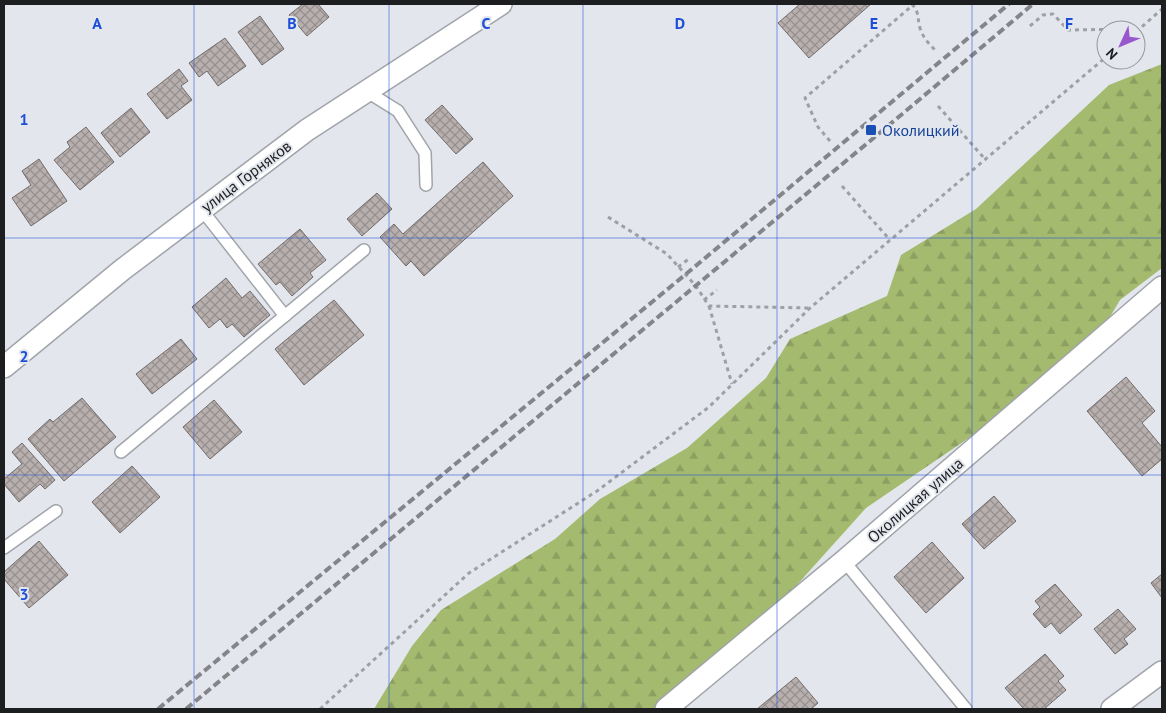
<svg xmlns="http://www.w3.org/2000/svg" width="1166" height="713" viewBox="0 0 1166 713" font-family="'PT Sans',sans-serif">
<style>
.forest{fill:url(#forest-firs)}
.building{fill:url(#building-cross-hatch);stroke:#716a69}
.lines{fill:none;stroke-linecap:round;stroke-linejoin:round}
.lane-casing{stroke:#a1a4aa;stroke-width:14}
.street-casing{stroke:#a1a4aa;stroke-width:24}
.path{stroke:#9da0a5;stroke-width:3;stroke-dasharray:4 4;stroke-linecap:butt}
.lane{stroke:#fff;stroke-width:11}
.street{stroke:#fff;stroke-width:21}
.rail{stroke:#838589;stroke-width:4;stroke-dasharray:8 4;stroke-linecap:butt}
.grid{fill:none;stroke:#1d4ed8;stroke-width:1;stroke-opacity:0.55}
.transit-dot{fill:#1a4fb4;stroke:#e3e7ed;stroke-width:2}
.labels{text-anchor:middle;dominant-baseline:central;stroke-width:4;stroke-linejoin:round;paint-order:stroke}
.transit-label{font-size:16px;fill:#164399;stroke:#e3e7ed;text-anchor:start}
.street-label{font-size:16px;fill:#1d1e20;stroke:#e3e7ed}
.grid-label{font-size:16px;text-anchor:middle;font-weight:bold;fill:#1d4ed8;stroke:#e3e7ed;stroke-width:4;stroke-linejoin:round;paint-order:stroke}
</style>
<defs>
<pattern id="forest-firs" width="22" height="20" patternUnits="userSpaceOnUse" patternTransform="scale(1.25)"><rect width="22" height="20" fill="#a3ba6f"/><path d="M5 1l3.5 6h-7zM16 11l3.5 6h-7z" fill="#8c9f60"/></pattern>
<pattern id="building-cross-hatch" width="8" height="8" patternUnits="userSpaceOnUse" patternTransform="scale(1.25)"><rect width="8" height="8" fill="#b8b0af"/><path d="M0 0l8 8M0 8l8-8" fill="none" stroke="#958f8e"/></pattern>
</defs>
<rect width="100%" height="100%" fill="#e3e7ed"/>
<!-- forest -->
<path class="forest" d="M 1162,64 L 1162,268 L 1120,300 L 1085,359 L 866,508 L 786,597 L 669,709 L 374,709 L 412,646 L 441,610 L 555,539 L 600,499 L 687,448 L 766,378 L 790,339 L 887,296 L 901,255 L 976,209 L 1109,85 Z"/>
<!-- building -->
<g class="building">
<path d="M 303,4 L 318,4 L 329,17 L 307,36 L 289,15 Z"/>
<path d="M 800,4 L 871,4 L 809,58 L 778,23 Z"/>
<path d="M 260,16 L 284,49 L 262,65 L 238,32 Z"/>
<path d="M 225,38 L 246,66 L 218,86 L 207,71 L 199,77 L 189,63 Z"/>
<path d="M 179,69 L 188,81 L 181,86 L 192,100 L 167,119 L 147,94 Z"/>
<path d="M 442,105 L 473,139 L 456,154 L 425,120 Z"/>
<path d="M 131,108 L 150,132 L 120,157 L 101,133 Z"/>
<path d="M 86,127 L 114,162 L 80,190 L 54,160 L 70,147 L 67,142 Z"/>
<path d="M 39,159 L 67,201 L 31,226 L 12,198 L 31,185 L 22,171 Z"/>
<path d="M 483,162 L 513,196 L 424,276 L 411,261 L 406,266 L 380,237 L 394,224 L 403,234 Z"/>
<path d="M 377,193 L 392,209 L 362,236 L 347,219 Z"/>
<path d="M 300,229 L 326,260 L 310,273 L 313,277 L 292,296 L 280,282 L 276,285 L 258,264 Z"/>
<path d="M 226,278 L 242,298 L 250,291 L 270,315 L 244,337 L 232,324 L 227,328 L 220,319 L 209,328 L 192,307 Z"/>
<path d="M 334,300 L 364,335 L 304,385 L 275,349 Z"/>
<path d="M 181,339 L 197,359 L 152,394 L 136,374 Z"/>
<path d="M 1126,377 L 1155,411 L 1142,423 L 1162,447 L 1162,459 L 1142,476 L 1087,411 Z"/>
<path d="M 82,398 L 116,437 L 64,481 L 28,439 L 50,419 L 53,422 Z"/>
<path d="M 214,400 L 242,432 L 210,459 L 183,427 Z"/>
<path d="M 22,443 L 55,480 L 45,489 L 40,484 L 19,502 L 4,484 L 4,479 L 22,464 L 12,452 Z"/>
<path d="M 132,466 L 160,497 L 120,533 L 92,502 Z"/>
<path d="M 994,496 L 1016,521 L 984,549 L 962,524 Z"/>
<path d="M 39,541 L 68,575 L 29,608 L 4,579 L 4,572 Z"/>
<path d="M 932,542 L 964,578 L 926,613 L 894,577 Z"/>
<path d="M 1162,574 L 1162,598 L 1151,583 Z"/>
<path d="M 1055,584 L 1082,615 L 1060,634 L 1051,623 L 1045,628 L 1033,614 L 1040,607 L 1035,601 Z"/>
<path d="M 1118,609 L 1136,629 L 1124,639 L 1128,644 L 1115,654 L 1094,629 Z"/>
<path d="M 1045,654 L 1064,676 L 1058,681 L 1066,690 L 1044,709 L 1024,709 L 1005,688 Z"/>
<path d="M 796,677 L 818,703 L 811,709 L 757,709 Z"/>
</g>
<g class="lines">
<!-- lane casing -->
<g class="lane-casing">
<g id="lane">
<path d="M 366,91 L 398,111 L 425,153 L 426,185"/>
<path d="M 202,210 L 285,316"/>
<path d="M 121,452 L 364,250"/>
<path d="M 4,548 L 56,511"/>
<path d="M 844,561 L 966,709"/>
</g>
</g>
<!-- street casing -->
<g class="street-casing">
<g id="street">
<path d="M 4,367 L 122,270 L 307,130 L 501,4"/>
<path d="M 666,709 L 844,561 L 1162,287"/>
<path d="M 1112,709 L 1162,672"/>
</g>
</g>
<!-- path -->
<g class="path">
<path d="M 912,4 C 920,14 917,17 920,28 C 923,38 930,45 937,52"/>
<path d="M 1030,26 L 1043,15 L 1053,14 L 1068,30 L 1139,29"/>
<path d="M 1136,32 L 1162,9"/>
<path d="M 938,106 L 985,159"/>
<path d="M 830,141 L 818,127 L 805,98 L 914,4"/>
<path d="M 842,186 L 890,240"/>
<path d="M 608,217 L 667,254 L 696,286 L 709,306 L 810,308"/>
<path d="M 678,267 L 690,258"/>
<path d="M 704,300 L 717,290"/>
<path d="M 709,306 L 732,384"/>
<path d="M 320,709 L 469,573 L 597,491 L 709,407 L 810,308 L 1106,57"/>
</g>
<!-- lane -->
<use href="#lane" class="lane"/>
<!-- street -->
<use href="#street" class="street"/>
<!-- rail -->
<g class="rail">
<path d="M 158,709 L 686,274 L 1009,4"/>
<path d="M 186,709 L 876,136 L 1033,4"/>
</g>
</g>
<!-- grid -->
<path class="grid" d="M 194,4 L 194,709M 389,4 L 389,709M 583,4 L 583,709M 777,4 L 777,709M 972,4 L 972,709M 4,238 L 1162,238M 4,475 L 1162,475"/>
<!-- markers -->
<rect class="transit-dot" x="865" y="124" width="12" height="12" rx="2.5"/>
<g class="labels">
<!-- transit labels -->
<g class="transit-label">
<text x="882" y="130">Околицкий</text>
</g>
<!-- street labels -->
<g class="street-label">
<text transform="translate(246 176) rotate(-37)">улица Горняков</text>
<text transform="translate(915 500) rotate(-41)">Околицкая улица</text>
</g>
</g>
<g class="grid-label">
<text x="97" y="29">A</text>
<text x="292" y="29">B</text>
<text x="486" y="29">C</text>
<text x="680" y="29">D</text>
<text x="874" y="29">E</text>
<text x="1069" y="29">F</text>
<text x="24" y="125">1</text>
<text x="24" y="362">2</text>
<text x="24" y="600">3</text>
</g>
<!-- border -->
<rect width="1166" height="713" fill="none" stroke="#1d1e20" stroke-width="10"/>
<!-- north arrow -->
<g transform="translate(1121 45) rotate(226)"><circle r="24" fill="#e3e7ed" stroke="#94979b"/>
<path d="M0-4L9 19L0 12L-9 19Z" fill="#9957cd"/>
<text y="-8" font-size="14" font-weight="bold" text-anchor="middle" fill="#1d1e20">N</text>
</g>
</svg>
